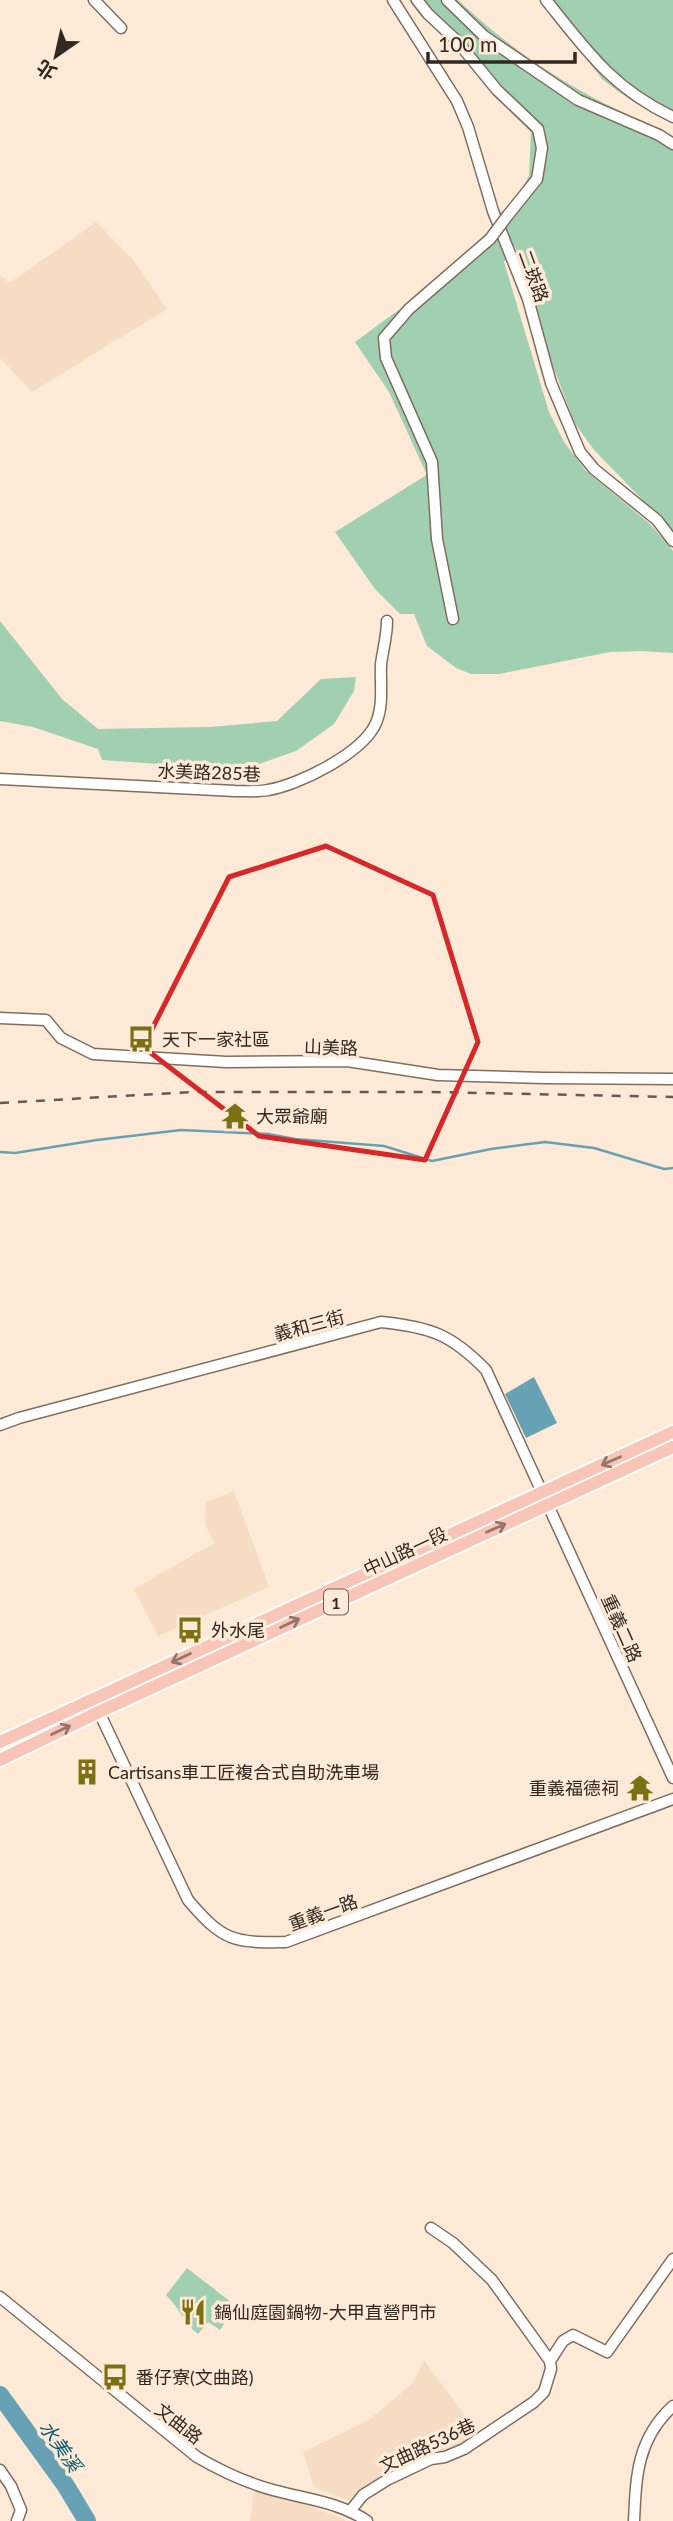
<svg xmlns="http://www.w3.org/2000/svg" width="673" height="2521" viewBox="0 0 673 2521" font-family="Lato,'Noto Sans TC',sans-serif">
<style>
.built{fill:#f6dcc3}
.green{fill:#a0cfb2}
.water{fill:#67a1b4}
.lines{fill:none;stroke-linecap:round;stroke-linejoin:round}
.stream{stroke:#67a1b4;stroke-width:2.5}
.river{stroke:#67a1b4;stroke-width:18}
.minor-casing{stroke:#806e5d;stroke-width:13}
.major-casing{stroke:#fff;stroke-width:16}
.minor{stroke:#fff;stroke-width:10}
.major{stroke:#f8c5b6;stroke-width:12}
.rail{stroke:#655a50;stroke-width:2.5;stroke-dasharray:9 9;stroke-linecap:butt}
.minor-bridge-casing{stroke:#806e5d;stroke-width:13;stroke-linecap:butt}
.minor-bridge{stroke:#fff;stroke-width:10}
.oneway{stroke:#94766c}
.marked{fill:none;stroke:#d62828;stroke-width:5;stroke-linejoin:round}
.labels{text-anchor:middle;dominant-baseline:central;stroke-width:7;stroke-linejoin:round;paint-order:stroke}
.shield{fill:#feead6;stroke:#6e6257;stroke-width:2}
.shield-label{font-size:16px;font-weight:bold;fill:#302821}
.street-label{font-size:18px;fill:#302821;stroke:#feead6}
.poi-label{font-size:18px;fill:#302821;stroke:#feead6;text-anchor:start}
.water-label{font-size:19px;font-style:italic;fill:#05596e;stroke:#feead6}
</style>
<rect width="100%" height="100%" fill="#feead6"/>
<!-- built -->
<g class="built">
<path d="M 96,222 L 134,261 L 167,309 L 32,392 L 0,358 L 0,275 L 10,283 Z"/>
<path d="M 234,1491 L 269,1587 L 158,1636 L 134,1589 L 214,1543 L 205,1524 L 206,1502 Z"/>
<path d="M 424,2360 L 480,2436 L 457,2454 L 435,2456 L 355,2503 L 314,2487 L 303,2452 L 369,2420 L 413,2383 Z"/>
<path d="M 255,2486 L 339,2517 L 346,2521 L 250,2521 Z"/>
</g>
<!-- green -->
<g class="green">
<path d="M 409,0 L 458,0 C 496,36 538,67 583,92 C 613,109 644,121 673,139 L 673,531 L 594,450 L 574,422 L 549,355 L 539,315 L 515,246 L 504,262 L 549,412 L 564,442 L 585,470 L 651,525 L 673,551 L 673,653 L 643,651 L 610,652 L 499,674 L 471,674 L 456,668 L 427,646 L 414,614 L 400,614 L 375,589 L 335,532 L 425,476 L 426,473 L 389,392 L 355,342 L 419,295 L 493,231 L 508,212 L 529,176 L 531,132 L 491,93 L 448,38 L 421,16 Z"/>
<path d="M 540,0 L 673,0 L 673,123 L 629,99 L 603,80 Z"/>
<path d="M 0,621 L 62,699 L 98,729 L 210,727 L 277,721 L 321,679 L 356,677 L 354,691 L 334,724 L 296,751 L 242,770 L 102,760 L 98,749 L 33,727 L 0,721 Z"/>
<path d="M 187,2268 L 236,2306 L 220,2330 L 208,2322 L 198,2334 C 185,2324 180,2309 166,2295 Z"/>
</g>
<!-- water -->
<path class="water" d="M 534,1377 L 557,1423 L 526,1438 L 505,1394 Z"/>
<g class="lines">
<!-- stream -->
<path class="stream" d="M 0,1152 L 15,1153 L 97,1140 L 181,1130 L 268,1134 L 295,1139 L 384,1146 L 432,1161 L 491,1149 L 545,1142 L 594,1148 L 664,1169 L 673,1168"/>
<!-- river -->
<path class="river" d="M 0,2395 L 66,2486 L 87,2521"/>
<!-- minor casing -->
<g class="minor-casing">
<g id="minor">
<path d="M 94,0 L 121,28"/>
<path d="M 393,0 L 457,101 L 468,127 L 493,211 L 528,299 L 551,383 L 580,452 L 594,469 L 657,520 L 673,541"/>
<path d="M 417,0 L 428,14 L 456,40 L 497,90 L 538,129 L 542,148 L 537,179 L 508,215"/>
<path d="M 447,0 L 484,36 L 578,100 L 659,135 L 673,144"/>
<path d="M 546,0 C 587,51 612,88 673,117"/>
<path d="M 453,619 L 437,539 L 432,462 L 386,358 L 384,338 L 409,309 L 490,239"/>
<path d="M 0,779 L 235,791 C 246,791 258,792 268,790 C 299,785 363,753 376,723 C 384,704 380,684 381,664 C 383,649 387,636 387,621"/>
<path d="M 0,1018 L 46,1020 L 61,1038 L 93,1054 L 226,1062 L 347,1061 L 438,1075 L 544,1078 L 673,1079"/>
<path d="M 0,1425 L 19,1418 L 381,1322 C 430,1327 451,1334 486,1370 L 673,1778"/>
<path d="M 99,1712 L 188,1900 C 223,1941 233,1943 286,1942 L 673,1799"/>
<path d="M 431,2228 L 453,2243 L 492,2280 L 550,2361"/>
<path d="M 0,2297 L 197,2457 C 221,2471 247,2483 273,2490 C 305,2499 339,2502 367,2521"/>
<path d="M 0,2470 L 11,2486 L 21,2510 L 17,2521"/>
<path d="M 351,2510 L 363,2495 L 387,2480 L 431,2459 L 445,2457 L 464,2449 L 534,2402 L 544,2392 L 551,2369 L 550,2361 L 563,2341 L 573,2335 L 607,2352 L 673,2259"/>
<path d="M 634,2521 C 636,2476 637,2439 673,2406"/>
</g>
</g>
<!-- major casing -->
<g class="major-casing">
<g id="major">
<path d="M 0,1742 L 673,1432"/>
<path d="M 0,1760 L 99,1712 L 673,1447"/>
</g>
</g>
<!-- minor -->
<use href="#minor" class="minor"/>
<!-- major -->
<use href="#major" class="major"/>
<!-- rail -->
<path class="rail" d="M 0,1103 L 192,1092 L 432,1092 L 673,1097"/>
<!-- minor-bridge casing -->
<g class="minor-bridge-casing">
<path id="minor-bridge" d="M 490,239 L 508,215"/>
</g>
<!-- minor-bridge -->
<use href="#minor-bridge" class="minor-bridge"/>
</g>
<!-- one-way arrows -->
<defs><path id="oneway-shaft" d="M-6 0H5M1.5-3L5.5 0L1.5 3" fill="none" stroke-width="1.6" stroke-linecap="round" stroke-linejoin="round" transform="scale(1.75)"/></defs>
<g class="oneway">
<use href="#oneway-shaft" transform="translate(611 1461) rotate(156)"/>
<use href="#oneway-shaft" transform="translate(496 1528) rotate(-24)"/>
<use href="#oneway-shaft" transform="translate(290 1623) rotate(-25)"/>
<use href="#oneway-shaft" transform="translate(181 1658) rotate(155)"/>
<use href="#oneway-shaft" transform="translate(61 1730) rotate(-26)"/>
</g>
<!-- marked area -->
<path class="marked" d="M 326,846 L 433,895 L 478,1042 L 425,1160 L 259,1136 L 143,1047 L 229,877 Z"/>
<!-- icons -->
<defs>
<g id="bus-bare" transform="scale(2.1)"><path d="M-5-6H5V4H4V6H2V4H-2V6H-4V4H-5ZM-3.5-4V0h7V-4ZM-3.5 1.2v1.5H-2V1.2ZM2 1.2v1.5H3.5V1.2Z" fill="#7b7112" stroke="#feead6" stroke-width="2.5" paint-order="stroke"/></g>
<g id="temple-bare" transform="scale(2.1)"><path d="M0-6L5-2H3V0L6.5 2.5H4V6H1.5V3h-3V6H-4V2.5H-6.5L-3 0V-2H-5Z" fill="#7b7112" stroke="#feead6" stroke-width="2.5" paint-order="stroke"/></g>
<g id="building-bare" transform="scale(2.1)"><path d="M-4-6H4V6H1V3H-1V6H-4ZM-2.5-4.3h1.7v1.8h-1.7ZM.8-4.3h1.7v1.8H.8ZM-2.5-1h1.7V.8h-1.7ZM.8-1h1.7V.8H.8Z" fill="#7b7112" stroke="#feead6" stroke-width="2.5" paint-order="stroke"/></g>
<g id="restaurant-bare" transform="scale(2.1)"><path d="M-5-6h1v4h1v-4h1v4h1v-4h1v5L-1.5 .5V6h-2V.5L-5-1ZM5-6V6H3V1.5H1.5Q1.5-4 5-6Z" fill="#7b7112" stroke="#feead6" stroke-width="2.5" paint-order="stroke"/></g>
</defs>
<g fill-rule="evenodd">
<use href="#bus-bare" x="141" y="1039"/>
<use href="#temple-bare" x="235" y="1116"/>
<use href="#bus-bare" x="190" y="1630"/>
<use href="#building-bare" x="87" y="1772"/>
<use href="#temple-bare" x="640" y="1788"/>
<use href="#restaurant-bare" x="193" y="2312"/>
<use href="#bus-bare" x="115" y="2377"/>
</g>
<g class="labels">
<!-- shield labels -->
<rect class="shield" x="324" y="1589.5" width="24" height="25" rx="5"/>
<g class="shield-label">
<text x="336" y="1602">1</text>
</g>
<!-- street labels -->
<g class="street-label">
<text transform="translate(534 276) rotate(70)">二崁路</text>
<text transform="translate(209 772) rotate(2)">水美路285巷</text>
<text transform="translate(331 1047) rotate(2)">山美路</text>
<text transform="translate(309 1325) rotate(-15)">義和三街</text>
<text transform="translate(405 1551) rotate(-25)">中山路一段</text>
<text transform="translate(622 1628) rotate(66)">重義二路</text>
<text transform="translate(323 1912) rotate(-20)">重義一路</text>
<text transform="translate(179 2423) rotate(38)">文曲路</text>
<text transform="translate(427 2445) rotate(-25)">文曲路536巷</text>
</g>
<!-- poi labels -->
<g class="poi-label">
<text x="162" y="1039">天下一家社區</text>
<text x="256" y="1116">大眾爺廟</text>
<text x="211" y="1630">外水尾</text>
<text x="108" y="1772">Cartisans車工匠複合式自助洗車場</text>
<text x="619" y="1788" text-anchor="end">重義福德祠</text>
<text x="214" y="2312">鍋仙庭園鍋物-大甲直營門市</text>
<text x="136" y="2377">番仔寮(文曲路)</text>
</g>
<!-- water labels -->
<g class="water-label">
<text transform="translate(61 2446) rotate(55)">水美溪</text>
</g>
</g>
<!-- north arrow -->
<g transform="translate(56 56) rotate(214)" stroke="#feead6" stroke-width="5" paint-order="stroke">
<path d="M0-5L12 26L0 18L-12 26Z" fill="#302821"/>
<text y="-10" font-size="19" font-weight="bold" text-anchor="middle" fill="#302821">北</text>
</g>
<!-- scale -->
<path d="M428 52v10h147v-10" fill="none" stroke="#302821" stroke-width="3.5"/>
<text x="438" y="52" font-size="21" fill="#302821" stroke="#feead6" stroke-width="5" paint-order="stroke">100 m</text>
</svg>
